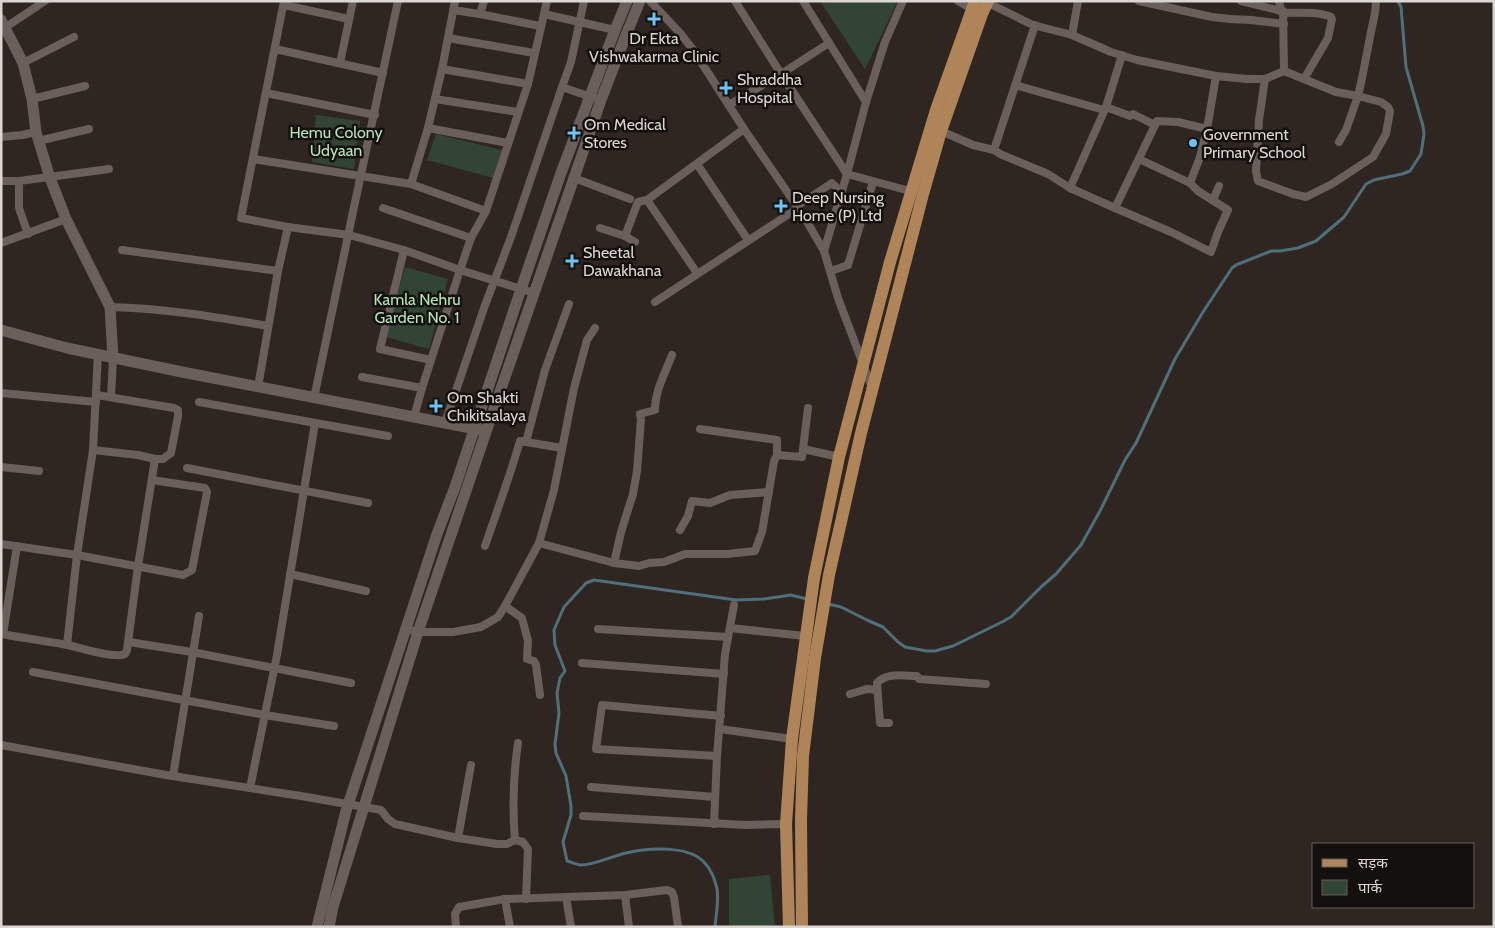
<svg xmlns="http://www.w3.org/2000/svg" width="1495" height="928" viewBox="0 0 1495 928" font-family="Cabin,'Noto Sans Devanagari',sans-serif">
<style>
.green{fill:#324433}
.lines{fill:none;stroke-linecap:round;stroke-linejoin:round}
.stream{stroke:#4f6f7a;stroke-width:3}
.street{stroke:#6a5f5b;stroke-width:8}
.secondary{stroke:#6a5f5b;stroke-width:11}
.primary{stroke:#b08459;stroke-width:12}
.poi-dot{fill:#6cc3f2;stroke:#14100e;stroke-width:2}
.labels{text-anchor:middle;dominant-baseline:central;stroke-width:5;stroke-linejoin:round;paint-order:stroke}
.poi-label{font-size:16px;fill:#dcd6d3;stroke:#14100e;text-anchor:start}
.park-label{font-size:16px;fill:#b7e2b9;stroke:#14100e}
</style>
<rect width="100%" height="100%" fill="#2f2622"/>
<!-- green -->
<g class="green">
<path d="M 820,1 L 898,1 L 865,69 Z"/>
<path d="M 316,115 L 360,121 L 354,169 L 312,162 Z"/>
<path d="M 436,134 L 502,150 L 493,178 L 427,160 Z"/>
<path d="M 405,267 L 448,279 L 429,349 L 386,337 Z"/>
<path d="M 770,875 L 775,927 L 729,927 L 729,879 Z"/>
</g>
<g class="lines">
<!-- stream -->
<g class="stream">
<path d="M 828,604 L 841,607 L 869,621 L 883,627 L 898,642 L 905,647 L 927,651 L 935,651 L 953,646 L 1002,622 L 1011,617 L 1041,587 L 1056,574 L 1081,545 L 1100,511 L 1125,460 L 1136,443 L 1175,359 L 1203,312 L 1232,268 L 1236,265 L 1271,251 L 1280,251 L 1298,248 L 1316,241 L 1344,217 L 1366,184 L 1374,180 L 1402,174 L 1410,171 L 1421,154 L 1424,134 L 1423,126 L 1406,67 L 1401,7 L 1398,1"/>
<path d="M 715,927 C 716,915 719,901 717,889 C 715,879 710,868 703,861 C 686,845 647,848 626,853 C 612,856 594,865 581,865 C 577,865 571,862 567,861 L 563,842 L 571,815 L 571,806 L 566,776 L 556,753 L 555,744 L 559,713 L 557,693 L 560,678 L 565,671 L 555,645 L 554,630 L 564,607 L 586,583 L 594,580 L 736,600 L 764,599 L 791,595 L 807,599"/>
</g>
<!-- street -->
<g class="street">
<path d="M 284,1 L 241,218 L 288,227 L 349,235 L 404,250 L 460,270 L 534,293"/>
<path d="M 484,1 L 480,14 L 540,26"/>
<path d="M 650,1 L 680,33 L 694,51 L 744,129 L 803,215 L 824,251 L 838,298 L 872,388"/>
<path d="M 735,1 L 781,74 L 847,174"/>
<path d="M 803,1 L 866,102"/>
<path d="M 958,1 L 974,10"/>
<path d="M 1139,1 L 1212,17 L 1230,19 L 1251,20 L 1284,24"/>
<path d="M 1241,1 L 1281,11 L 1279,1"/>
<path d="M 988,3 L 1033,25 L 1072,35 L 1078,1"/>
<path d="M 284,5 L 349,19"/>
<path d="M 453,10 L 480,14"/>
<path d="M 1281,11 L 1283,11 L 1284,71 L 1336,92 L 1358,96 C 1363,76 1366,57 1370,37 C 1372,25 1376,14 1376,1"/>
<path d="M 1283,13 C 1299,13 1317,11 1331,17 L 1332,19 L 1328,38 L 1304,79"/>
<path d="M 544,14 L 615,30"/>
<path d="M 6,27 L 45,1"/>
<path d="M 1072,35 L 1111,52 L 1137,60 L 1216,76 L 1247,79 L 1265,79 L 1284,71"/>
<path d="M 448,38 L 534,53"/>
<path d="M 275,49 L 383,73"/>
<path d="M 23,63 L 74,37"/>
<path d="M 340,63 L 353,1"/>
<path d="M 442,69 L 528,84"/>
<path d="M 1265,79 L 1259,120 L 1256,171 L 1258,181 L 1293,194 L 1306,197 L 1332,184 L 1373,157 L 1386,134 L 1390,111 L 1388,107 L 1381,102 L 1358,96 L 1346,130 L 1339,142"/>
<path d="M 1015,85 L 1104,110"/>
<path d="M 562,87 L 571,62 L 584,1"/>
<path d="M 266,93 L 375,115"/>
<path d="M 32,99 L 85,86"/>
<path d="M 435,99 L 518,112"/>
<path d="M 729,105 L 781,74 L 829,43"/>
<path d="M 1106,107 L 1130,116 L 1133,114 L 1155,125"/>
<path d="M 428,128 L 508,143"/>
<path d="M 1207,129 L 1178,122 L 1157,121 L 1115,208 L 1171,232 L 1211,252 L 1218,232 L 1228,210 L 1198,191 L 1190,183 L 1200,157 L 1207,129 L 1216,76"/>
<path d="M 941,131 L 973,145 L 994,150 L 1000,154 L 1048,174 L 1070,188 L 1115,208"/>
<path d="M 1,137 L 22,135 L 36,132"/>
<path d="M 38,141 L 89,129"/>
<path d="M 994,150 L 1035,25"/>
<path d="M 253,159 L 411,184 L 486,211"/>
<path d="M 1139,159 L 1190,183"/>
<path d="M 697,164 L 748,240"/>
<path d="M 847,174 L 866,102 L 885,42 L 903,1"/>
<path d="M 574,178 L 630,199"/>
<path d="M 1,181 L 19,181"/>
<path d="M 411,184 L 428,128 L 442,69 L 455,1"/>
<path d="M 1070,188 L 1106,107 L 1122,55"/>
<path d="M 647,200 L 697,273"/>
<path d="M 1213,200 L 1219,186"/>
<path d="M 797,206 L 832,183 L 842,193"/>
<path d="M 383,208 L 471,238"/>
<path d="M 600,228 L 625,236 L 638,202 L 647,200 L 744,129"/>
<path d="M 28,234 L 19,208 L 19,181 L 109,169"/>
<path d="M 625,236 L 635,242"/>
<path d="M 1,243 L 66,219"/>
<path d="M 122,250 L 278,271"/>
<path d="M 404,250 L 380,349 L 431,360"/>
<path d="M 824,251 L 847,174 L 910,191"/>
<path d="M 831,271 L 848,265 L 873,182"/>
<path d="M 655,302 L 798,208"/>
<path d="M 110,307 C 163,308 216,317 268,326"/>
<path d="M 362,377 L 422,388"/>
<path d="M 258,387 L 278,271 L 288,227"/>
<path d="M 1,393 L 96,402"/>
<path d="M 111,397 L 113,358"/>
<path d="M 314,398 C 341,265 370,134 398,1"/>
<path d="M 199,402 L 388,436"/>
<path d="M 414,417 L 422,388 L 460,270 L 471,238 L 486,211 L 528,84 L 547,1"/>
<path d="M 445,423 L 484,308 L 511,237 L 562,87 L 594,98"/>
<path d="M 526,442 L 545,370 L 569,304"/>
<path d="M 803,449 L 808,408"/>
<path d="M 93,450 L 138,455 L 155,459"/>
<path d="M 777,455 L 802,457 L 803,449 L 839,457"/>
<path d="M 1,467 L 39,471"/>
<path d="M 187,468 L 368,503"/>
<path d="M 680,530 L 688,516 L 692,501 L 710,503 L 730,495 L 769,492"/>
<path d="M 539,543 L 614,563 L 639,566 L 649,563 L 664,562 L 685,554 L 727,554 L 755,551 L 762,532 L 774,461 L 777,455 L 777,440 L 700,429"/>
<path d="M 1,544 L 77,555 L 183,575 L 192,570 L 207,492 L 205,488 L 152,480"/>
<path d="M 485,546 C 497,511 510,476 520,441 L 562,448"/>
<path d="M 614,563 L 621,532 L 633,494 L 637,471 L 641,420 L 640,414 L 655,410 C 655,391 665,373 672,355"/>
<path d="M 290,574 L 366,591"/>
<path d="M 505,606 L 522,618 L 528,641 L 527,659 L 534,661 L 536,665 L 540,695"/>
<path d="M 730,628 L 805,636"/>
<path d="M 406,629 L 418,632 L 453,632 L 481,627 L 498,617 L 505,606 L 539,543 L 554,490 L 574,388 L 587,340 L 595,328"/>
<path d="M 598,629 L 728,637"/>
<path d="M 1,634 C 23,638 46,641 68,645 C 81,648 114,659 125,654 L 127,650 L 138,566 L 155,459 L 163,459 L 171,453 L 178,416 L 178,410 L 174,408 L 97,395"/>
<path d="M 3,634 L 17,546"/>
<path d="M 129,642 L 192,652 L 351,683"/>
<path d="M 67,645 L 77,555 L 93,450 L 98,354"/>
<path d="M 582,663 L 724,674"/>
<path d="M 33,672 L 265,715 L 334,726"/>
<path d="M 850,694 L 867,689 L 877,690"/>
<path d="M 889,723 L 880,723 L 877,683 C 887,672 904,676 917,676 L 919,679 L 986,684"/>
<path d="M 720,729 L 792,739"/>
<path d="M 1,745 L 166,775 L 301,796 L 381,810 L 388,819 L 395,824 L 458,838 L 497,844 L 507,844 L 515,840 L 523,842 L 528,849 L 526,899"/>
<path d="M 717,756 L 596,749 L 602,705 L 721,716"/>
<path d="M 173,776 L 199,616"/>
<path d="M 591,787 L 715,797"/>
<path d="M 250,788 L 277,655 L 315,423"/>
<path d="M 583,816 L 745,825 L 786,824"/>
<path d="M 714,824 L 717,756 L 725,654 L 734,605"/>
<path d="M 458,838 L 471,765"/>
<path d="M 515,840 C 512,805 513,778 518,743"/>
<path d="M 625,895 L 629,927"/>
<path d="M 566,897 L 571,927"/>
<path d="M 505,899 L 510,927"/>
<path d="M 456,927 L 455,914 L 459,907 L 505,899 L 625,895 L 667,890 L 672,892 L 674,897 L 678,927"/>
</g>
<!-- secondary -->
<g class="secondary">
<path d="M 1,20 L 23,63 L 32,99 L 36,132 L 50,178 L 66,219 L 110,307 L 113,358"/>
<path d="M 1,330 L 67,348 L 182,372 L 481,430"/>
<path d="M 317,927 L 346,811 L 437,534 L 455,487 L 521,289 L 561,173 L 615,30 L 627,1"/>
<path d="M 329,927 L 333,907 L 418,632 L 486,432 L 601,100 L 626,35 L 640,1"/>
</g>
<!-- primary -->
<g class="primary">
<path d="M 789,927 L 786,824 L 792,739 L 814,578 L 839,457 L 890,262 L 936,110 L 975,1"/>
<path d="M 802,927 L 801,820 L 803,756 L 815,658 L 829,575 L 861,433 L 923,194 L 941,131 L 982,14 L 988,1"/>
</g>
</g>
<!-- markers -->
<g class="poi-dot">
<path d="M651.5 11.5h5v5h5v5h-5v5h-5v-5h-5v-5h5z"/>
<path d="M723.5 80.5h5v5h5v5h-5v5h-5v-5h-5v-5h5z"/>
<path d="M571.5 125.5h5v5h5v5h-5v5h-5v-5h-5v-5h5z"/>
<circle cx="1193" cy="143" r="5"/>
<path d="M778.5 198.5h5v5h5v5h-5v5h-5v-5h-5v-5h5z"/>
<path d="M569.5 253.5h5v5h5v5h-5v5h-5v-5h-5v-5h5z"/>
<path d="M433.5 398.5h5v5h5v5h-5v5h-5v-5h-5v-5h5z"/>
</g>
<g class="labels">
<!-- poi labels -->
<g class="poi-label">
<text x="654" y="38" text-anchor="middle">Dr Ekta<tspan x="654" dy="18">Vishwakarma Clinic</tspan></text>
<text x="737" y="79">Shraddha<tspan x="737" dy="18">Hospital</tspan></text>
<text x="584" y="124">Om Medical<tspan x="584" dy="18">Stores</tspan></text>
<text x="1203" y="134">Government<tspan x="1203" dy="18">Primary School</tspan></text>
<text x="792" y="197">Deep Nursing<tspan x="792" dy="18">Home (P) Ltd</tspan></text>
<text x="583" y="252">Sheetal<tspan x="583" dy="18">Dawakhana</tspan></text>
<text x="447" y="397">Om Shakti<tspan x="447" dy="18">Chikitsalaya</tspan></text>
</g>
<!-- park labels -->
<g class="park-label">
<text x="336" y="132">Hemu Colony<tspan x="336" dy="18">Udyaan</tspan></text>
<text x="417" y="299">Kamla Nehru<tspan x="417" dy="18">Garden No. 1</tspan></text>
</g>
</g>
<!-- border -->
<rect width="1495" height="928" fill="none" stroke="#dcd6d3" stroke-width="5"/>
<!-- legend -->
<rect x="1312" y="843" width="162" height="65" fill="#14100e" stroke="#645f5d"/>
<rect x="1322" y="859" width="25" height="8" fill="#b08459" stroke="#645f5d"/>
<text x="1358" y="868" font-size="15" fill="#dcd6d3">सड़क</text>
<rect x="1322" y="880" width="25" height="15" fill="#324433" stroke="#645f5d"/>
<text x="1358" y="893" font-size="15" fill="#dcd6d3">पार्क</text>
</svg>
